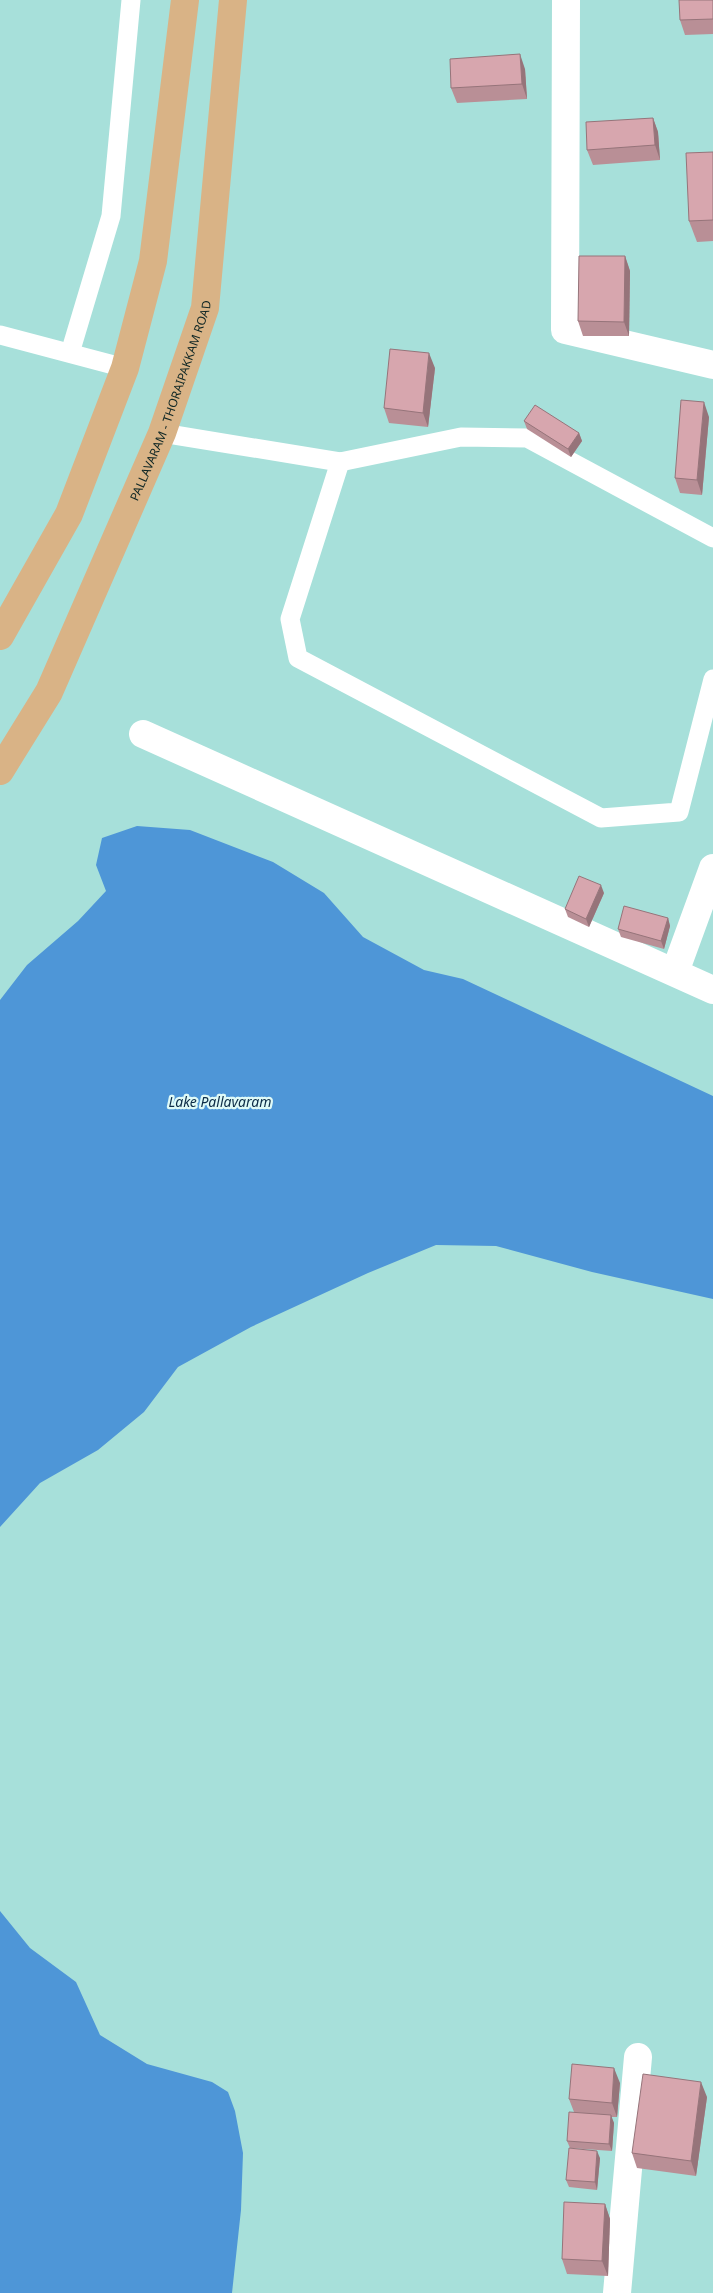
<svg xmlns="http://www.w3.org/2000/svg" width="713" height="2293" viewBox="0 0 713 2293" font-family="'Noto Sans',sans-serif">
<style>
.water{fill:#4e96d7}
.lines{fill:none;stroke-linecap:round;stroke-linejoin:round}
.service{stroke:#fff;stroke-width:19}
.minor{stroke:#fff;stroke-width:28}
.primary{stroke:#d9b386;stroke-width:28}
.wall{fill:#b98f96}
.shaded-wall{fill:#96747a}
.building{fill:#d7a6ae;stroke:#96747a}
.labels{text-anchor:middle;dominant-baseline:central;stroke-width:4.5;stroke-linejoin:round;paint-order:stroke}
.street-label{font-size:12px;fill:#102725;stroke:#dffaf7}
.water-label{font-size:14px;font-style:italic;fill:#0d2c47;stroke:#dffaf7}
</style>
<rect width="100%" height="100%" fill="#a7e0da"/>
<!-- water -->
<g class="water">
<path d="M 137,826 L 190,830 L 273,862 L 324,893 L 363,937 L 424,970 L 463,979 L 713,1096 L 713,1299 L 592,1272 L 496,1246 L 436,1245 L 368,1273 L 251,1327 L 178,1367 L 144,1412 L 98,1450 L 40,1483 L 0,1527 L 0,1000 L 27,965 L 78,921 L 106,891 L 96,865 L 102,838 Z"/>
<path d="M 0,1911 L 30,1948 L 76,1982 L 100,2035 L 147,2064 L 212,2082 L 228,2092 L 235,2111 L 243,2153 L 241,2210 L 232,2293 L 0,2293 Z"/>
</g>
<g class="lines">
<!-- service -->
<g class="service">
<path d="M 0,335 L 125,368"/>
<path d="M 70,353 L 111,216 L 131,0"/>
<path d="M 162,433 L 340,462 L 461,437 L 527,438 L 713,538"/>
<path d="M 340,462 L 290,619 L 298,658 L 601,818 L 679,812 L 713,679"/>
</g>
<!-- minor -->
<g class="minor">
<path d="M 566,0 L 565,330 L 713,365"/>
<path d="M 143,734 L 713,990"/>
<path d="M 675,972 L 713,868"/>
<path d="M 617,2293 L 638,2057"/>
</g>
<!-- primary -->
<g class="primary">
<path d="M 0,636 L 69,514 L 125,368 L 153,261 L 185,0"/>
<path id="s1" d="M 0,771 L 49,692 L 162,433 L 205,308 L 233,0"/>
</g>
</g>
<!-- wall -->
<g class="wall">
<path d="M 713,0 L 713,34 L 685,35 L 680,20 Z"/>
<path d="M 525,69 L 527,99 L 457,103 L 451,88 Z"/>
<path d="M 653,118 L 658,132 L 660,160 L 593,165 L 587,150 Z"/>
<path d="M 713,152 L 713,241 L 697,242 L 689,221 Z"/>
<path d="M 625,256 L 630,271 L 629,336 L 583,336 L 578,321 Z"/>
<path d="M 435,368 L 428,427 L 389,423 L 384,408 Z"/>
<path d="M 709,417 L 702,495 L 680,493 L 675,478 Z"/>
<path d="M 524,421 L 579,433 L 582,441 L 571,457 L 527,429 Z"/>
<path d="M 604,893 L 589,927 L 568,917 L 565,909 Z"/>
<path d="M 668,918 L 670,926 L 664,949 L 621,937 L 618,929 Z"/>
<path d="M 620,2083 L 617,2117 L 611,2117 L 614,2123 L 612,2151 L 570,2148 L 567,2141 L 574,2112 L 569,2099 Z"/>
<path d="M 707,2097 L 696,2176 L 637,2168 L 632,2153 Z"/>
<path d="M 600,2158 L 597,2190 L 569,2187 L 566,2180 Z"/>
<path d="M 605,2204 L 610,2219 L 608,2276 L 567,2274 L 562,2259 Z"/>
</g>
<!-- shaded-wall -->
<g class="shaded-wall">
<path d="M 520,54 L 525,69 L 527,99 L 522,84 Z"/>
<path d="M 653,118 L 658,132 L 660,160 L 655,145 Z"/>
<path d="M 625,256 L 630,271 L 629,336 L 624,322 Z"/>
<path d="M 429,353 L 435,368 L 428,427 L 423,413 Z"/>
<path d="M 704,402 L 709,417 L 702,495 L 697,480 Z"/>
<path d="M 579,433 L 582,441 L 571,457 L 568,449 Z"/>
<path d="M 601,885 L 604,893 L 589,927 L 586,919 Z"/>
<path d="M 668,918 L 670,926 L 664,949 L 661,941 Z"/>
<path d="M 614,2068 L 620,2083 L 617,2117 L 612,2103 Z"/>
<path d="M 701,2082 L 707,2097 L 696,2176 L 691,2161 Z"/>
<path d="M 611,2115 L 614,2123 L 612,2151 L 609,2144 Z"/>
<path d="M 597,2151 L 600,2158 L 597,2190 L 595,2182 Z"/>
<path d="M 605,2204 L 610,2219 L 608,2276 L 602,2261 Z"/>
</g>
<!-- building -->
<g class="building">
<path d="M 679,0 L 713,0 L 713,19 L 680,20 Z"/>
<path d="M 520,54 L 522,84 L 451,88 L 450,59 Z"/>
<path d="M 653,118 L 655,145 L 587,150 L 586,122 Z"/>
<path d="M 713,152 L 713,220 L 689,221 L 686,153 Z"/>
<path d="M 579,256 L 625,256 L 624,322 L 578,321 Z"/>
<path d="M 390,349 L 429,353 L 423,413 L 384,408 Z"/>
<path d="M 681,400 L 704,402 L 697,480 L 675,478 Z"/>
<path d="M 535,405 L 579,433 L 568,449 L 524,421 Z"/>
<path d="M 579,876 L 601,885 L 586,919 L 565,909 Z"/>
<path d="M 624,906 L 668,918 L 661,941 L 618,929 Z"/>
<path d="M 572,2064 L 614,2068 L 612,2103 L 569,2099 Z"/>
<path d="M 643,2074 L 701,2082 L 691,2161 L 632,2153 Z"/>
<path d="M 569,2112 L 611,2115 L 609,2144 L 567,2141 Z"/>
<path d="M 569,2148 L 597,2151 L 595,2182 L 566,2180 Z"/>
<path d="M 564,2202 L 605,2204 L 602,2261 L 562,2259 Z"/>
</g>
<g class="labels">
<!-- street labels -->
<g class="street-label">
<text stroke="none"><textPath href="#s1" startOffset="409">PALLAVARAM - THORAIPAKKAM ROAD</textPath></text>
</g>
<!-- water labels -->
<g class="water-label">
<text x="220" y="1101">Lake Pallavaram</text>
</g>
</g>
</svg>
